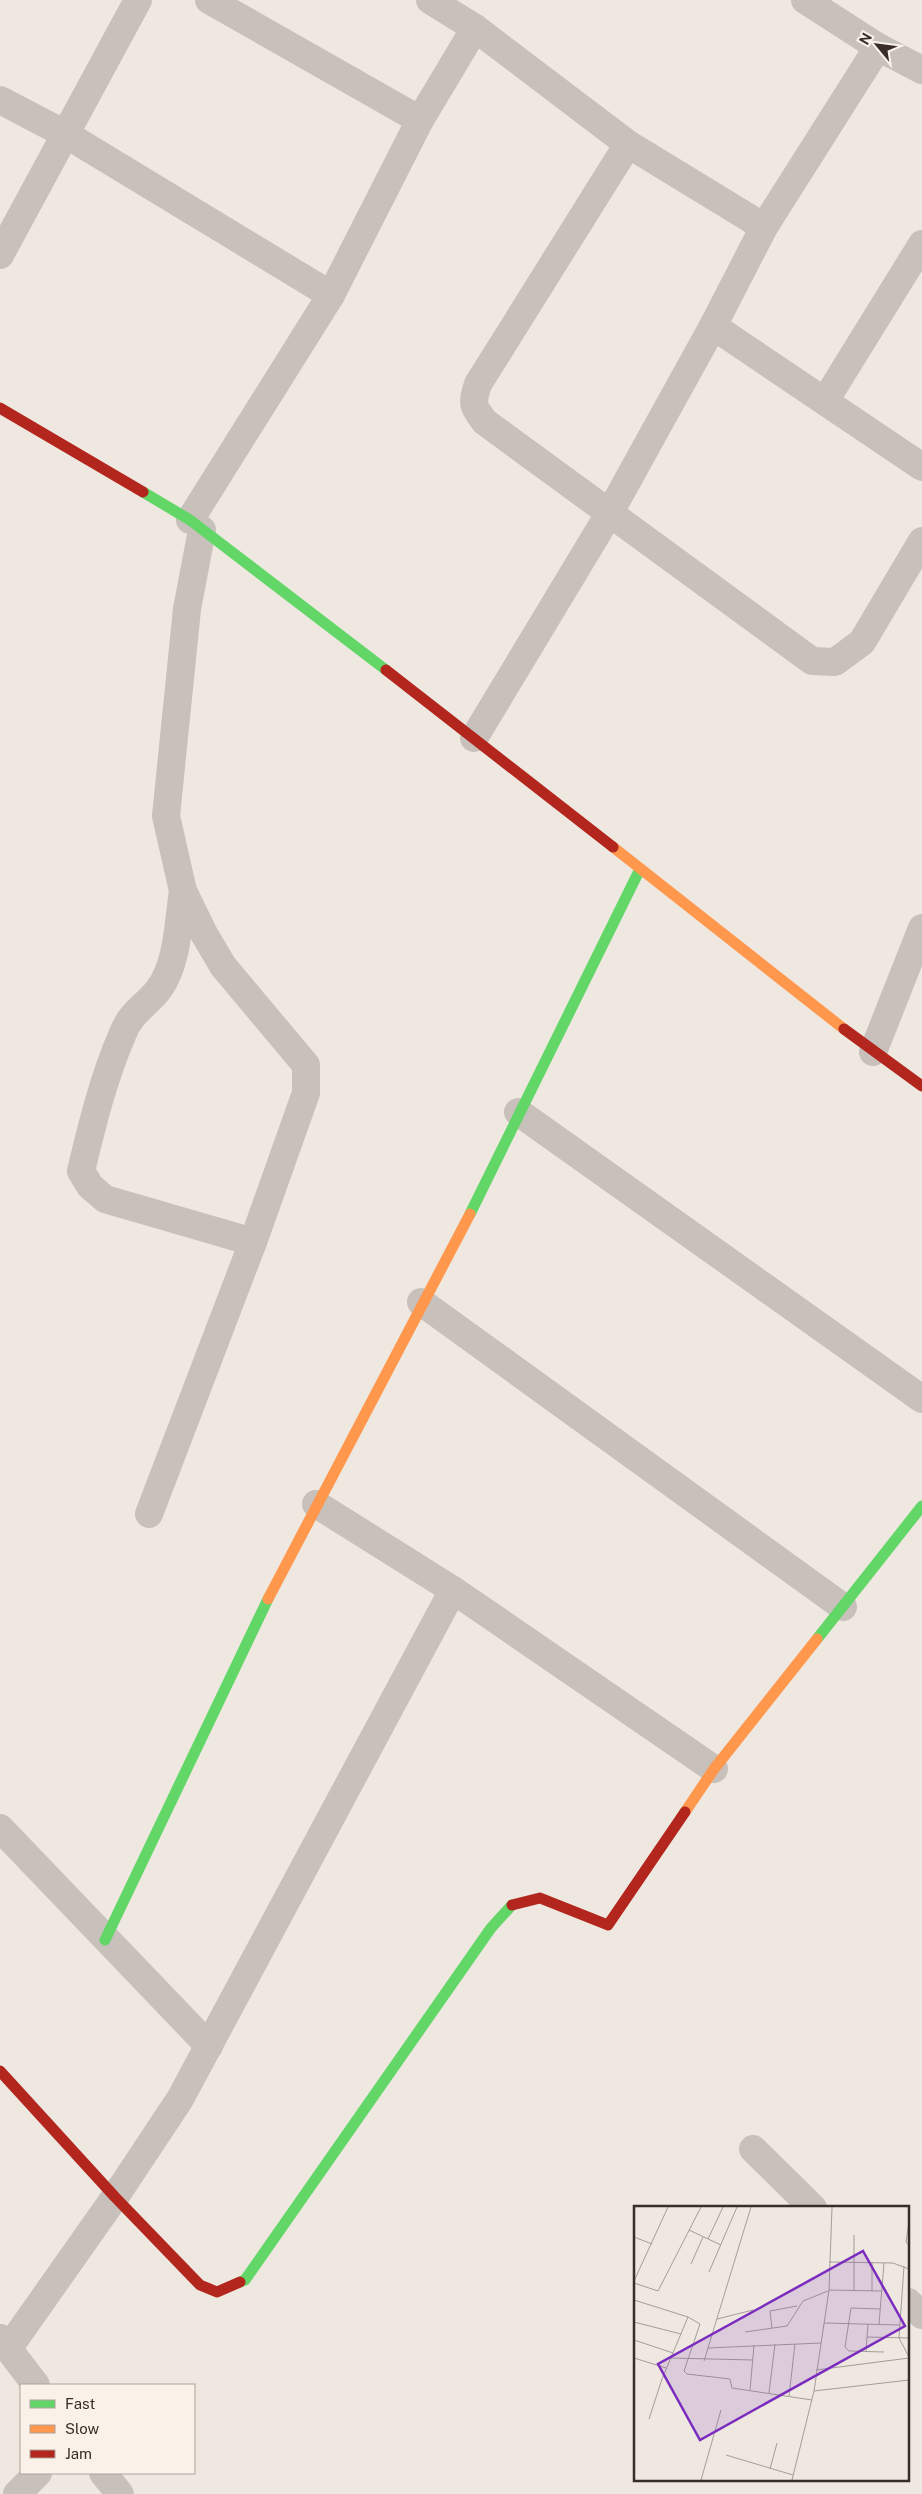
<svg xmlns="http://www.w3.org/2000/svg" width="922" height="2494" viewBox="0 0 922 2494" font-family="'Public Sans',sans-serif">
<style>
.lines{fill:none;stroke-linecap:round;stroke-linejoin:round}
.street{stroke:#c7c0bb;stroke-width:28}
.fast{stroke:#63d668;stroke-width:11}
.slow{stroke:#ff974d;stroke-width:11}
.jam{stroke:#b3261e;stroke-width:11}
.inset-road{fill:none;stroke:#a59d97;stroke-width:1}
.view{fill:#7b2cbf;fill-opacity:0.15;stroke:#7b2cbf;stroke-width:2.5}
.inset-edge{fill:none;stroke:#382d28;stroke-width:2.5}
</style>
<rect width="100%" height="100%" fill="#eee8e1"/>
<g class="lines">
<!-- street -->
<g class="street">
<path d="M 209,0 L 420,120"/>
<path d="M 430,0 L 475,28 L 628,144 L 764,227"/>
<path d="M 805,0 L 878,47 L 922,70"/>
<path d="M 0,100 L 67,135 L 331,295"/>
<path d="M 628,144 L 478,384 C 472,403 472,406 485,422 L 812,661 L 835,662 L 862,642 L 922,541"/>
<path d="M 0,255 L 138,0"/>
<path d="M 713,326 L 922,467"/>
<path d="M 825,401 L 922,244"/>
<path d="M 190,520 L 331,295 L 420,120 L 475,28"/>
<path d="M 474,738 L 609,514 L 713,326 L 764,227 L 878,47"/>
<path d="M 183,891 C 178,923 178,963 159,989 C 146,1006 131,1012 123,1033 C 104,1076 92,1125 81,1171 L 90,1186 L 105,1199 L 253,1242"/>
<path d="M 873,1052 L 922,928"/>
<path d="M 518,1112 L 922,1399"/>
<path d="M 421,1302 L 843,1607"/>
<path d="M 316,1504 L 453,1590 L 714,1769"/>
<path d="M 149,1514 L 253,1242 L 306,1093 L 306,1065 L 223,966 L 203,932 L 183,891 L 166,816 L 187,609 L 202,530"/>
<path d="M 0,1828 L 209,2046"/>
<path d="M 753,2149 L 813,2208"/>
<path d="M 908,2302 L 922,2315"/>
<path d="M 0,2338 L 36,2385"/>
<path d="M 8,2349 L 115,2197 L 180,2099 L 453,1590"/>
<path d="M 103,2473 L 120,2494"/>
<path d="M 17,2494 L 38,2473"/>
</g>
<!-- fast -->
<g class="fast">
<path d="M 143,492 L 190,520 L 386,670"/>
<path d="M 470,1214 L 640,869"/>
<path d="M 817,1639 L 922,1506"/>
<path d="M 105,1940 L 268,1599"/>
<path d="M 240,2282 L 245,2280 L 491,1928 L 512,1905"/>
</g>
<!-- slow -->
<g class="slow">
<path d="M 613,847 L 844,1029"/>
<path d="M 268,1599 L 470,1214"/>
<path d="M 685,1812 L 714,1769 L 817,1639"/>
</g>
<!-- jam -->
<g class="jam">
<path d="M 0,408 L 143,492"/>
<path d="M 386,670 L 613,847"/>
<path d="M 844,1029 L 922,1086"/>
<path d="M 512,1905 L 540,1898 L 608,1925 L 685,1812"/>
<path d="M 0,2071 L 115,2197 L 200,2285 L 217,2292 L 240,2282"/>
</g>
</g>
<!-- overview -->
<g transform="translate(634 2206)">
<rect width="275" height="275" fill="#eee8e1"/>
<path class="inset-road" d="M 275,16 L 272,36 L 275,40M 55,24 L 87,39M 0,31 L 18,38M 74,33 L 89,1M 195,56 L 259,57 L 275,63M 57,58 L 69,31M 270,60 L 265,132 L 275,151M 75,66 L 103,1M 0,75 L 34,1M 0,77 L 24,85 L 67,1M 195,84 L 248,85M 220,85 L 220,29M 238,85 L 238,56M 0,94 L 54,111 L 28,173 L 15,213M 246,103 L 217,102 L 211,141 L 215,145 L 250,146M 54,111 L 66,118 L 50,165 L 53,168 L 96,173 L 98,182 L 178,194M 83,113 L 119,104M 0,116 L 47,128M 190,117 L 265,119M 245,118 L 250,57M 138,122 L 136,105 L 163,100M 111,126 L 153,120 L 169,95 L 194,85M 233,131 L 275,132M 0,134 L 39,147M 74,142 L 187,137M 232,145 L 234,118M 0,152 L 32,162M 36,152 L 119,154M 70,155 L 117,1M 182,164 L 275,152M 116,184 L 120,139M 180,185 L 275,174M 135,187 L 141,138M 155,190 L 161,138M 92,249 L 159,269M 136,263 L 143,237M 67,274 L 87,204M 158,274 L 180,185 L 195,84 L 198,1"/>
<path class="view" d="M 229,45 L 271,120 L 66,234 L 24,158 Z"/>
<rect width="275" height="275" class="inset-edge"/>
</g>
<!-- legend -->
<rect x="20" y="2384" width="175" height="90" fill="#faf2e9" stroke="#aca39c"/>
<rect x="30" y="2400" width="25" height="8" fill="#63d668" stroke="#aca39c"/>
<text x="65" y="2409" font-size="15" fill="#382d28">Fast</text>
<rect x="30" y="2425" width="25" height="8" fill="#ff974d" stroke="#aca39c"/>
<text x="65" y="2434" font-size="15" fill="#382d28">Slow</text>
<rect x="30" y="2450" width="25" height="8" fill="#b3261e" stroke="#aca39c"/>
<text x="65" y="2459" font-size="15" fill="#382d28">Jam</text>
<!-- north arrow -->
<g transform="translate(877 45) rotate(299)" stroke="#faf2e9" stroke-width="4" paint-order="stroke">
<path d="M0-4L9 19L0 12L-9 19Z" fill="#382d28"/>
<text y="-8" font-size="14" font-weight="bold" text-anchor="middle" fill="#382d28">N</text>
</g>
</svg>
